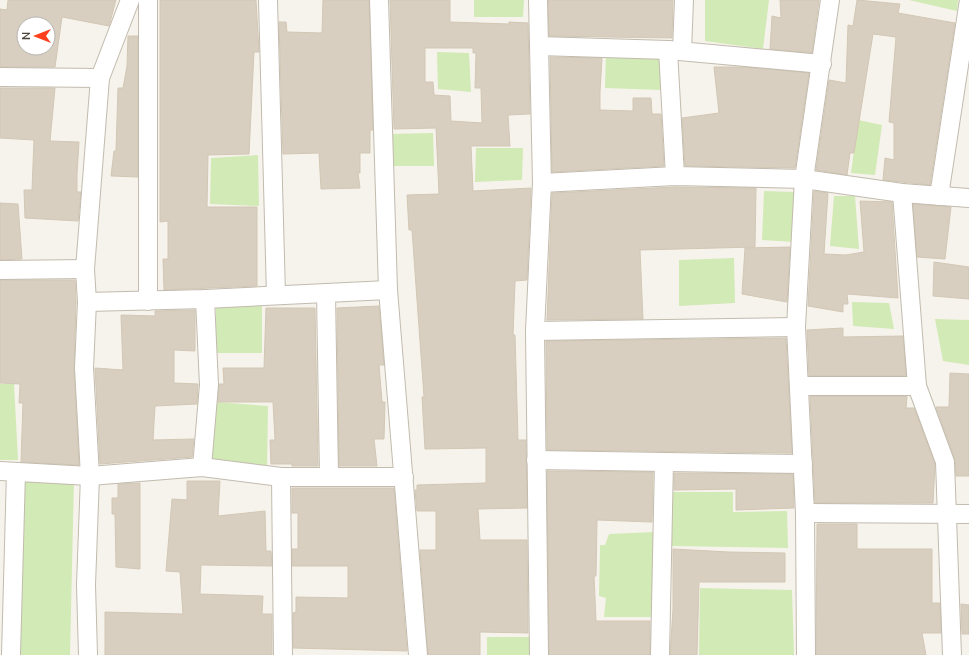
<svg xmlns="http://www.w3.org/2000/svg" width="969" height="655" viewBox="0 0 969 655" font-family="'Nunito Sans',sans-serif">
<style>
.green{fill:#d2eab5}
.building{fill:#d8cfc1;stroke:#d3c7b4;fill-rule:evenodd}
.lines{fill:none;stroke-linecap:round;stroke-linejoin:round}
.street-casing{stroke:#c2bbae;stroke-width:20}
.street{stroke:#fff;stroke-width:18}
</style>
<rect width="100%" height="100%" fill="#f6f3ec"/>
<!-- green -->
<g class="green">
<path d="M 474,0 L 524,0 L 523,17 L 474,17 Z"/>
<path d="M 705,0 L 769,0 L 763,49 L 705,41 Z"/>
<path d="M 909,0 L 958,0 L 957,11 Z"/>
<path d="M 606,51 L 662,56 L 661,90 L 605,88 Z"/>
<path d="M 437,52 L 469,53 L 471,92 L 438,89 Z"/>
<path d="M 858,120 L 882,125 L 875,175 L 851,173 Z"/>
<path d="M 433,133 L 434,166 L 391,166 L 389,134 Z"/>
<path d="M 476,148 L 523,148 L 522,180 L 475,182 Z"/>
<path d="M 258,155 L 259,206 L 210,204 L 211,158 Z"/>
<path d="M 764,191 L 795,192 L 793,242 L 762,240 Z"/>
<path d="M 834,196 L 855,196 L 859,249 L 830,246 Z"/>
<path d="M 734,258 L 735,303 L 679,306 L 679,260 Z"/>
<path d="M 852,302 L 889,303 L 894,329 L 853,326 Z"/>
<path d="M 216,304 L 262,305 L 262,353 L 216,353 Z"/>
<path d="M 935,319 L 969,320 L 969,365 L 943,361 Z"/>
<path d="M 0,384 L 14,384 L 18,460 L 0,460 Z"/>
<path d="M 215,402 L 268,406 L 267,467 L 210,459 Z"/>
<path d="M 20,475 L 74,478 L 70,655 L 16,655 Z"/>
<path d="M 671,492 L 733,492 L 733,512 L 787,511 L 788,548 L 670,546 Z"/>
<path d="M 655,532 L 654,617 L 604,617 L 606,598 L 599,596 L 600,545 L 605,545 L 609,534 Z"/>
<path d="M 700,588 L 792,590 L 794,655 L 699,655 Z"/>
<rect x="487" y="637" width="49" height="18"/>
</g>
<!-- building -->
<g class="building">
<path d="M 8,0 L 116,0 L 109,26 L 62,17 L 55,67 L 0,67 L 0,9 L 7,10 ZM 24,24 L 48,24 L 48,48 L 24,48 Z"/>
<path d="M 160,0 L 256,0 L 259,52 L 254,52 L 249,154 L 208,155 L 207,207 L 257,207 L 257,286 L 164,290 L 163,259 L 168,259 L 168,221 L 160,222 Z"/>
<path d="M 323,0 L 369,0 L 373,130 L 370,130 L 370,153 L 360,153 L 360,173 L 358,173 L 360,188 L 321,189 L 319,153 L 283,154 L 279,22 L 286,22 L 287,32 L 322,33 Z"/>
<path d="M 390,0 L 450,0 L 450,22 L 509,24 L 509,22 L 528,23 L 530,114 L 508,115 L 510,146 L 471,146 L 473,191 L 531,188 L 527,280 L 515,281 L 513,335 L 515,335 L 518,440 L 526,440 L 527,508 L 478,509 L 480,540 L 527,540 L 528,633 L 480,632 L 480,655 L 428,655 L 420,550 L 436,550 L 436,511 L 417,511 L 415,490 L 417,490 L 417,485 L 486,483 L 486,448 L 425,449 L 422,397 L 424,397 L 412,230 L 409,230 L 407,195 L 439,194 L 436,128 L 394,129 ZM 425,48 L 473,48 L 473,53 L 476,53 L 475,88 L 481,88 L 482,123 L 451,121 L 450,96 L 434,95 L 433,82 L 425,82 Z"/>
<path d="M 548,0 L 673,0 L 672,38 L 549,36 Z"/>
<path d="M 780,0 L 819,0 L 812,53 L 770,49 L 772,16 L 781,18 Z"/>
<path d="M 857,0 L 900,4 L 898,13 L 955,23 L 930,185 L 883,180 L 885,158 L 894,160 L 894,123 L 889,122 L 896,37 L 873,34 L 854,153 L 850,153 L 847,175 L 816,170 L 829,80 L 846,83 L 848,25 L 853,26 Z"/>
<path d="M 128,36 L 138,36 L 138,177 L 111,176 L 114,151 L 116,151 L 118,88 L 123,88 L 127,66 Z"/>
<path d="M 550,57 L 602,58 L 600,92 L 600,110 L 633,111 L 633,98 L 651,98 L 652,114 L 661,114 L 664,166 L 552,172 Z"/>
<path d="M 714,67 L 744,67 L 809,73 L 795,168 L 685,166 L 682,118 L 719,113 Z"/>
<path d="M 0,88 L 55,88 L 50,141 L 79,142 L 77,174 L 77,192 L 81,192 L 78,221 L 25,218 L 24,190 L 32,190 L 34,140 L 0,138 Z"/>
<path d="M 675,187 L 756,188 L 755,247 L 640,250 L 643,319 L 547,320 L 552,193 Z"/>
<path d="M 814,191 L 828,193 L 824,254 L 846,255 L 864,252 L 860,201 L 892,202 L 898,298 L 847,294 L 848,304 L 843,304 L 843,312 L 808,306 Z"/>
<path d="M 0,203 L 18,204 L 22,259 L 0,260 Z"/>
<path d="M 913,204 L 951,207 L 945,259 L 917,257 Z"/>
<path d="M 790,247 L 787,302 L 742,294 L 745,248 Z"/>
<path d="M 934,262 L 969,267 L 969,299 L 933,296 Z"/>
<path d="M 0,280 L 75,280 L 76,302 L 74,369 L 79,465 L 21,462 L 23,403 L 19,403 L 20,384 L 0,383 Z"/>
<path d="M 379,306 L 384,365 L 379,365 L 382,402 L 385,402 L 384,439 L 374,439 L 377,466 L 339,466 L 337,308 Z"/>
<path d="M 266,308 L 315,308 L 318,466 L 292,466 L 292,464 L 271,464 L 270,440 L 275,440 L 273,402 L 218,402 L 219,384 L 224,384 L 223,368 L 264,368 Z"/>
<path d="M 195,310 L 195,351 L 174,350 L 174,383 L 198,384 L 197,404 L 155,406 L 153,440 L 194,439 L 192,457 L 100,464 L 95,368 L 123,370 L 121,315 L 155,316 L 155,311 Z"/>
<path d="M 843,328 L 843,337 L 903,336 L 906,376 L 809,376 L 807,330 Z"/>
<path d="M 786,338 L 792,453 L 547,450 L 546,341 Z"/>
<path d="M 950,373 L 969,374 L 969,476 L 956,476 L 955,459 L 936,407 L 949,407 Z"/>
<path d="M 810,396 L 907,396 L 906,408 L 914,408 L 935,464 L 933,503 L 815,503 Z"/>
<path d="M 547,471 L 653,472 L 652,522 L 597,520 L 596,576 L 594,576 L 596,621 L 650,621 L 650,655 L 549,655 Z"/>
<path d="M 674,473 L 793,474 L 794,508 L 736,510 L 736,489 L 674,490 Z"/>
<path d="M 187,481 L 220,481 L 218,516 L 265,511 L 266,551 L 271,551 L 272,566 L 201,565 L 200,594 L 263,596 L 262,614 L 272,614 L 272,655 L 105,655 L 105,612 L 183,614 L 180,572 L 166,571 L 172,499 L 187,500 Z"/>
<path d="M 140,483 L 140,569 L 116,567 L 115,514 L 112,514 L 112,498 L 118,498 L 118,484 Z"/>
<path d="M 292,488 L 394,488 L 407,651 L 293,648 L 293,613 L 296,612 L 296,597 L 348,598 L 348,566 L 292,566 L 292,549 L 298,549 L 298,513 L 292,513 Z"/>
<path d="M 817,524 L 857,524 L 857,549 L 932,549 L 932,603 L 940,603 L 941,633 L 922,633 L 926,655 L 816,655 Z"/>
<path d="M 673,549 L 729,552 L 785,553 L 785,582 L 699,582 L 697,655 L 670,655 L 673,609 Z"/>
<path d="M 961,604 L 969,605 L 969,634 L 962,634 Z"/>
</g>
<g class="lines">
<!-- street casing -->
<g class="street-casing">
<g id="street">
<path d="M 268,0 L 276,295"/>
<path d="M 538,0 L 542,183 L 535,331 L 539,655"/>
<path d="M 539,46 L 668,50 L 822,64"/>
<path d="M 668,50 L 675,176"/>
<path d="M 682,51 L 684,0"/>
<path d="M 0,77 L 100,78"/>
<path d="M 542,183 L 675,176 L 804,179 L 902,193 L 969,198"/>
<path d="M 902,193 L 917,386 L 945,462 L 952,655"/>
<path d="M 939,196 L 969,0"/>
<path d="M 0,270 L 85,269"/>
<path d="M 388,290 L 418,655"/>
<path d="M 326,293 L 329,477"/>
<path d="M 148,301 L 148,0"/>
<path d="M 87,302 L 205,299 L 388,290 L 379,0"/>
<path d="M 535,331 L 796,327"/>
<path d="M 799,386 L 917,386"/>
<path d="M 536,460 L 803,464"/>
<path d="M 202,467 L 209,385 L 205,299"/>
<path d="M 0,471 L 90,476 L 202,467 L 281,477 L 404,477"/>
<path d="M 281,477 L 283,655"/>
<path d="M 805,513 L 969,514"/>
<path d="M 11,655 L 16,472"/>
<path d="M 88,655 L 86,585 L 90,476 L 84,368 L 87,302 L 85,269 L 100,78 L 130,0"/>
<path d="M 660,655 L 664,462"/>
<path d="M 806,655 L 805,513 L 796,327 L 804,179 L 830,0"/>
</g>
</g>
<!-- street -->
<use href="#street" class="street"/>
</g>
<!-- north arrow -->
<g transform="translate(36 36) rotate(270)"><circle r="19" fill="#ffffff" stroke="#b7b4b0"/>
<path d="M0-3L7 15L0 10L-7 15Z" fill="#fc3f1d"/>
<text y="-6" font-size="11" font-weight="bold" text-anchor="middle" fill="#4b4439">N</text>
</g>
</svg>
